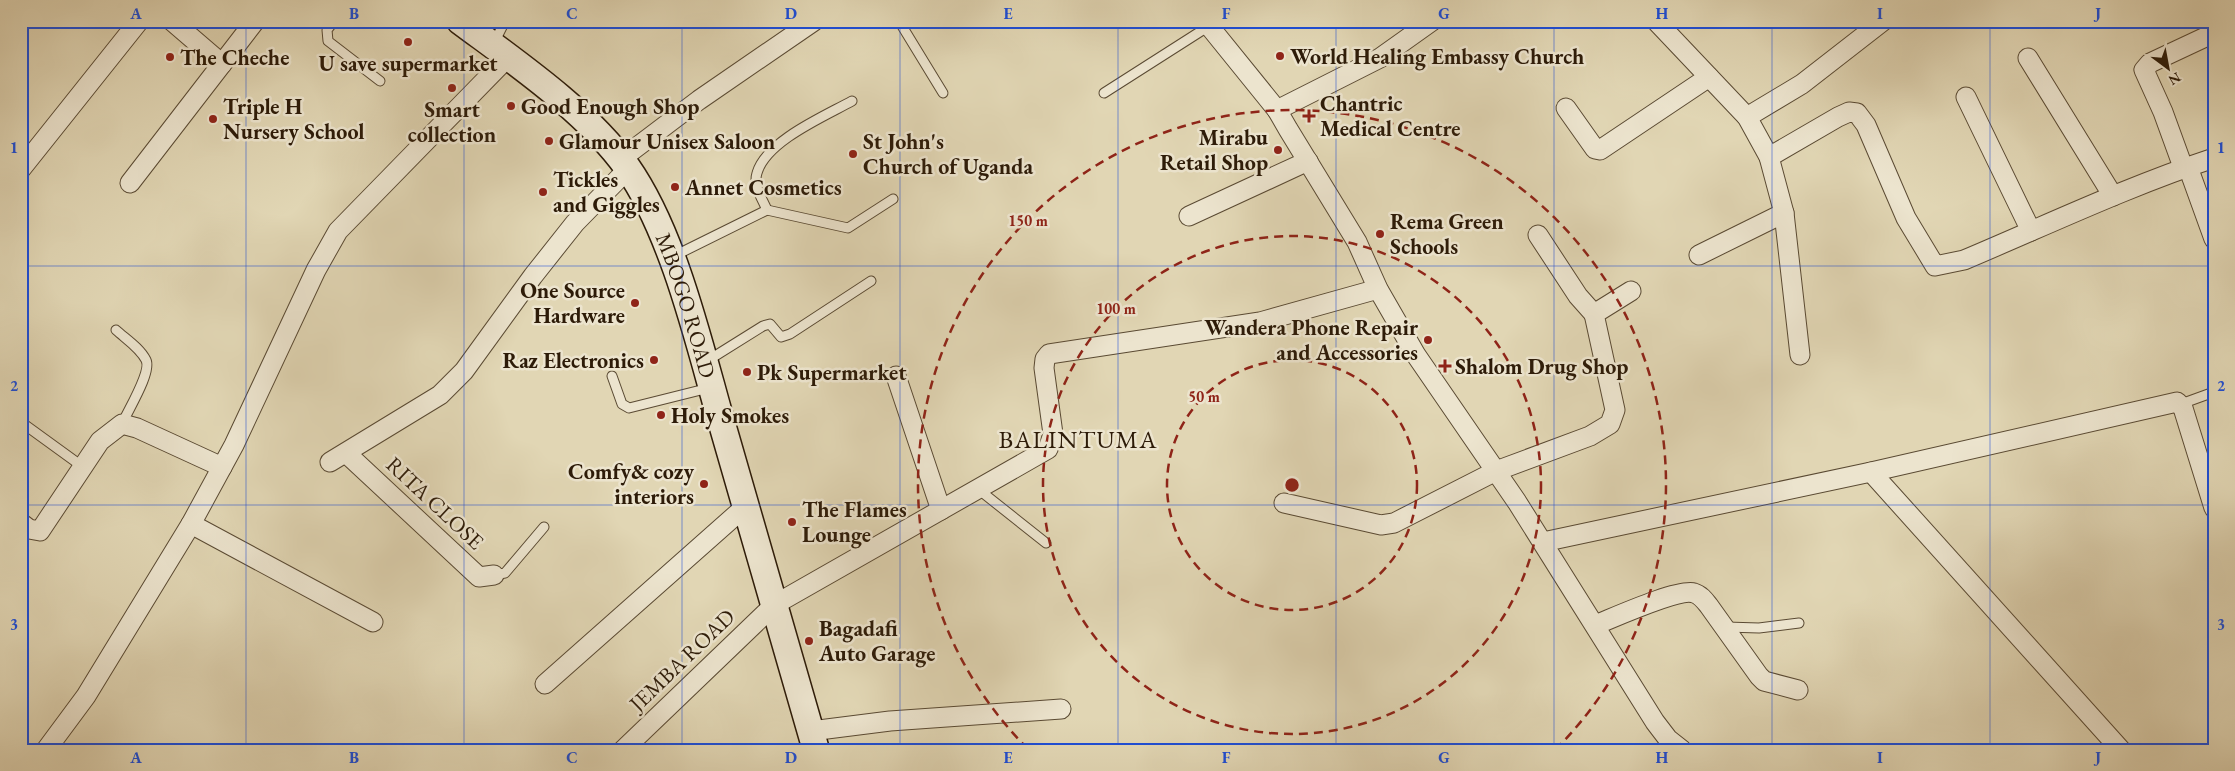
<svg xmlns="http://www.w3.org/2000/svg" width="2235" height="771" viewBox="0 0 2235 771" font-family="'EB Garamond',serif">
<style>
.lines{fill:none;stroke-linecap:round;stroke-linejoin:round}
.lane-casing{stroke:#5a4a33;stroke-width:11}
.street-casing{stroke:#5a4a33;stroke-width:21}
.secondary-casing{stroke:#2d1b08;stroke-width:29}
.lane{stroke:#ece4ce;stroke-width:9}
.street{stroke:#ece4ce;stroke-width:19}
.secondary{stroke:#ece4ce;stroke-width:26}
.grid{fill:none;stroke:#1d4ed8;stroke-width:1;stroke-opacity:0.55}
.ring{fill:none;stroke:#8f2418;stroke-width:2.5;stroke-dasharray:9 6}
.poi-dot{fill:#8f2418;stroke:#ece4ce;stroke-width:2}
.labels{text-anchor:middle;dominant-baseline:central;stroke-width:5;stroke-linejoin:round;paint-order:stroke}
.poi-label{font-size:22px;font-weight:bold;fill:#2d1b08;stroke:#ece4ce;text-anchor:start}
.street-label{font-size:22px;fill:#2d1b08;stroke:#ece4ce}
.quarter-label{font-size:25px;letter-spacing:1px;fill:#2d1b08;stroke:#ece4ce}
.centre{fill:#8f2418;stroke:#ece4ce;stroke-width:2.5}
.ring-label{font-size:15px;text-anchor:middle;font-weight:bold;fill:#8f2418;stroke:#ece4ce;stroke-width:5;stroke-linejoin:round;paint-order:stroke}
.neatline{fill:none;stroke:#1d4ed8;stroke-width:2}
.grid-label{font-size:16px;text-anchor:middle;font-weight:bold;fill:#1d4ed8}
</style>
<rect width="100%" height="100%" fill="#e1d6b4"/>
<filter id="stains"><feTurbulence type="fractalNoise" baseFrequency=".004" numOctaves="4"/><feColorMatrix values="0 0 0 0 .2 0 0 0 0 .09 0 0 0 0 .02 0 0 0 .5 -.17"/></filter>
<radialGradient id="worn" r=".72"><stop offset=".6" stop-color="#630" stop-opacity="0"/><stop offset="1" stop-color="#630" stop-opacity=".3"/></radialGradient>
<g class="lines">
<!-- lane casing -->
<g class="lane-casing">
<g id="lane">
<path d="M 334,21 L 327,30 L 328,41 L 380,81"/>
<path d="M 899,21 L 943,93"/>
<path d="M 494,43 L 505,21"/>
<path d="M 1104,93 L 1209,26"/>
<path d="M 767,210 L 848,228 L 893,199"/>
<path d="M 674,256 L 767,210 C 762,198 753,186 757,173 C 766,141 825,116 852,101"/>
<path d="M 116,330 C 126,339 140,348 146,360 C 152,372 128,410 122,424"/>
<path d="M 707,361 L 763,326 L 770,324 L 781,337 L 790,334 L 871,281"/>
<path d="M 612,376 L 622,404 L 629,408 L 709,388"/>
<path d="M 2181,404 L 2214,392"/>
<path d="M 21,422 L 83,467"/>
<path d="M 978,489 L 1046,543"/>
<path d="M 494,575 L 505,573 L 544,527"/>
<path d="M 1726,627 L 1759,628 L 1799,623"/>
</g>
</g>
<!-- street casing -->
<g class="street-casing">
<g id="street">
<path d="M 172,21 L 222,64"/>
<path d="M 1205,21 L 1277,110 L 1288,129 L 1357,242 L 1378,289 L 1416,355 L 1517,502 L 1655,722 L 1668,739 L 1682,750"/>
<path d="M 1656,21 L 1747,117 L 1769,157 L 1784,213 L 1800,355"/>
<path d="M 2028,58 L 2113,196"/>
<path d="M 1966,97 L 2031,231"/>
<path d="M 1566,108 L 1595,149 L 1600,150 L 1709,77"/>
<path d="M 1277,110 L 1380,58 L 1432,21"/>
<path d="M 1747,117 L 1802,84 L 1883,21"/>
<path d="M 1769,157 L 1838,117 L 1849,112 L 1857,113 L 1866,125 L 1906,218 L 1935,266 L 1964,260 C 2047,225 2129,186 2214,158"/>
<path d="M 621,159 L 699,100 L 814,21"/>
<path d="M 2183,167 L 2163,112 L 2144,70 L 2150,63 L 2214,33"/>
<path d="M 2188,167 L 2214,239"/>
<path d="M 21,169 L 139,21"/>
<path d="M 130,183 L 255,21"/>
<path d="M 1189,216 L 1308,161"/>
<path d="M 1538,235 L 1578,296 L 1594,314"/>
<path d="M 1699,255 L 1784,213"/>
<path d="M 896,376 L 941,510"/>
<path d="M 346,453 L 479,577 L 494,575"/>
<path d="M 330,462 L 440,395 L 464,371 L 533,276 L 575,223 L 628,169"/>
<path d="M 1871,472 L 2121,750"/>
<path d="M 1284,503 L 1381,525 L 1394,523 L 1496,471 L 1590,436 L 1610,424 L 1615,410 L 1594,314 L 1631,291"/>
<path d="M 21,523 L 29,529 L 40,531 L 100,441 L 122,424 L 137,428 L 222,467"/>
<path d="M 191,524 L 373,622"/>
<path d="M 1543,542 L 1871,472 L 2177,402 L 2183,408 L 2214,508"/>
<path d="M 1595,625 C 1613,618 1679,588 1694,593 C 1701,595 1705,601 1709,606 L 1759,676 L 1764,681 L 1798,690"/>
<path d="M 545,684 L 746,506"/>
<path d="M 811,731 L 890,721 L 1061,709"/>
<path d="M 46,750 L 86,696 L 191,524 L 234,445 L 316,270 L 338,231 L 508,57"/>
<path d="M 623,750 L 774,605 L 1048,449 L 1053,434 L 1044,368 L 1045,359 L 1049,354 L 1260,322 L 1378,289"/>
</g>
</g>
<!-- secondary casing -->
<g class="secondary-casing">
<g id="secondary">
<path id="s1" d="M 460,21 C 515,62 587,111 627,167 C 672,231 697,335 718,410 C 751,523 783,637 816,750"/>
</g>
</g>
<!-- lane -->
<use href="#lane" class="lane"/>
<!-- street -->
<use href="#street" class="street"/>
<!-- secondary -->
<use href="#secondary" class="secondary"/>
</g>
<!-- grid -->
<path class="grid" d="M 246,21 L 246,750M 464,21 L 464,750M 682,21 L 682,750M 900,21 L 900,750M 1118,21 L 1118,750M 1336,21 L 1336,750M 1554,21 L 1554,750M 1772,21 L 1772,750M 1990,21 L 1990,750M 21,266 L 2214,266M 21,505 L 2214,505"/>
<!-- distance rings -->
<g class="ring">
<circle cx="1292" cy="485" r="125"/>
<circle cx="1292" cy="485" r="249"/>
<path d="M1028 749A374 374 0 1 1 1556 749"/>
</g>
<!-- markers -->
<g class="poi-dot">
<circle cx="408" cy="42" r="5"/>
<circle cx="1280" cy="56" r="5"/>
<circle cx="170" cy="57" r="5"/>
<circle cx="452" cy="88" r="5"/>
<circle cx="511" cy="106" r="5"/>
<path d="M1306.5 108.5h5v5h5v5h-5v5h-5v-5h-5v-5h5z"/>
<circle cx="213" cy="119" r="5"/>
<circle cx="549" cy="141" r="5"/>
<circle cx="1278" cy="150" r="5"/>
<circle cx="853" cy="154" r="5"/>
<circle cx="675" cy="187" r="5"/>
<circle cx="543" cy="192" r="5"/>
<circle cx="1380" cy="234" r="5"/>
<circle cx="635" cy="303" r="5"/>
<circle cx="1428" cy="340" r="5"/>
<circle cx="654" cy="360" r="5"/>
<path d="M1442.5 358.5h5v5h5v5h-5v5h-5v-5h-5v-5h5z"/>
<circle cx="747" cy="372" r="5"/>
<circle cx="661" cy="415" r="5"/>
<circle cx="704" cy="484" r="5"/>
<circle cx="792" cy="522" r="5"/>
<circle cx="809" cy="641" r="5"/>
</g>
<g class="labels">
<!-- poi labels -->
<g class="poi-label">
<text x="1290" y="56">World Healing Embassy Church</text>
<text x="180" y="57">The Cheche</text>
<text x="408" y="63" text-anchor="middle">U save supermarket</text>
<text x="1320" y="103">Chantric<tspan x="1320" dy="25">Medical Centre</tspan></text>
<text x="223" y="106">Triple H<tspan x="223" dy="25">Nursery School</tspan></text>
<text x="521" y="106">Good Enough Shop</text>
<text x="452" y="109" text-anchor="middle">Smart<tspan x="452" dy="25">collection</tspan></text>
<text x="1268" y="137" text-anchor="end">Mirabu<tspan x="1268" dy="25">Retail Shop</tspan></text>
<text x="559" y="141">Glamour Unisex Saloon</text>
<text x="863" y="141">St John's<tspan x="863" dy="25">Church of Uganda</tspan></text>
<text x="553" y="179">Tickles<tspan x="553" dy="25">and Giggles</tspan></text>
<text x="685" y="187">Annet Cosmetics</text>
<text x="1390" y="221">Rema Green<tspan x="1390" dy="25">Schools</tspan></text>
<text x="625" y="290" text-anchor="end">One Source<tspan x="625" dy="25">Hardware</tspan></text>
<text x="1418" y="327" text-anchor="end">Wandera Phone Repair<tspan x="1418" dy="25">and Accessories</tspan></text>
<text x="644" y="360" text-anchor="end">Raz Electronics</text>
<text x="1455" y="366">Shalom Drug Shop</text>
<text x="757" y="372">Pk Supermarket</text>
<text x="671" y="415">Holy Smokes</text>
<text x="694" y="471" text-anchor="end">Comfy&amp; cozy<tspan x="694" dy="25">interiors</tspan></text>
<text x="802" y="509">The Flames<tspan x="802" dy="25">Lounge</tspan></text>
<text x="819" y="628">Bagadafi<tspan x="819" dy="25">Auto Garage</tspan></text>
</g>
<!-- street labels -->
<g class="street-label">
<text stroke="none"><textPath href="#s1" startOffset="374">MBOGO ROAD</textPath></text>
<text transform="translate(435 503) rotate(43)">RITA CLOSE</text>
<text transform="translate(682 660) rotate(-44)">JEMBA ROAD</text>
</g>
<!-- quarter labels -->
<g class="quarter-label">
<text x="1078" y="439">BALINTUMA</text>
</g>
</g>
<circle cx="1292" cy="485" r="8" class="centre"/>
<g class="ring-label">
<text x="1028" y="226">150 m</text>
<text x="1116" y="314">100 m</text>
<text x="1204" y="402">50 m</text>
</g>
<!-- margin -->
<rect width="2235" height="771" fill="none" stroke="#e1d6b4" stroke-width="55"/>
<!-- north arrow -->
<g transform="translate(2168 68) rotate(148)" stroke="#ece4ce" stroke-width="4" paint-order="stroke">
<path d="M0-4L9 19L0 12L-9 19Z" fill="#2d1b08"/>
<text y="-8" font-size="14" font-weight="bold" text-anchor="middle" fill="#2d1b08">N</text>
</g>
<rect x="28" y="28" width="2180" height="716" class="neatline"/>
<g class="grid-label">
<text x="136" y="19">A</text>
<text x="354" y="19">B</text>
<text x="572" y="19">C</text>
<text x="791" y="19">D</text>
<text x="1008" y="19">E</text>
<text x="1226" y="19">F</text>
<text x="1444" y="19">G</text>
<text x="1662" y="19">H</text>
<text x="1880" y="19">I</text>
<text x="2098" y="19">J</text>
<text x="14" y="153">1</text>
<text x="2221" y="153">1</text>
<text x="14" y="391">2</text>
<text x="2221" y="391">2</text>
<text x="14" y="630">3</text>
<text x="2221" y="630">3</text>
<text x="136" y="763">A</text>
<text x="354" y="763">B</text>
<text x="572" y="763">C</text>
<text x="791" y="763">D</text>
<text x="1008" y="763">E</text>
<text x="1226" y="763">F</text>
<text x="1444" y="763">G</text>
<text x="1662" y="763">H</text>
<text x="1880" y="763">I</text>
<text x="2098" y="763">J</text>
</g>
<rect width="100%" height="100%" filter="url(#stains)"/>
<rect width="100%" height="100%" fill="url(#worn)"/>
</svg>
